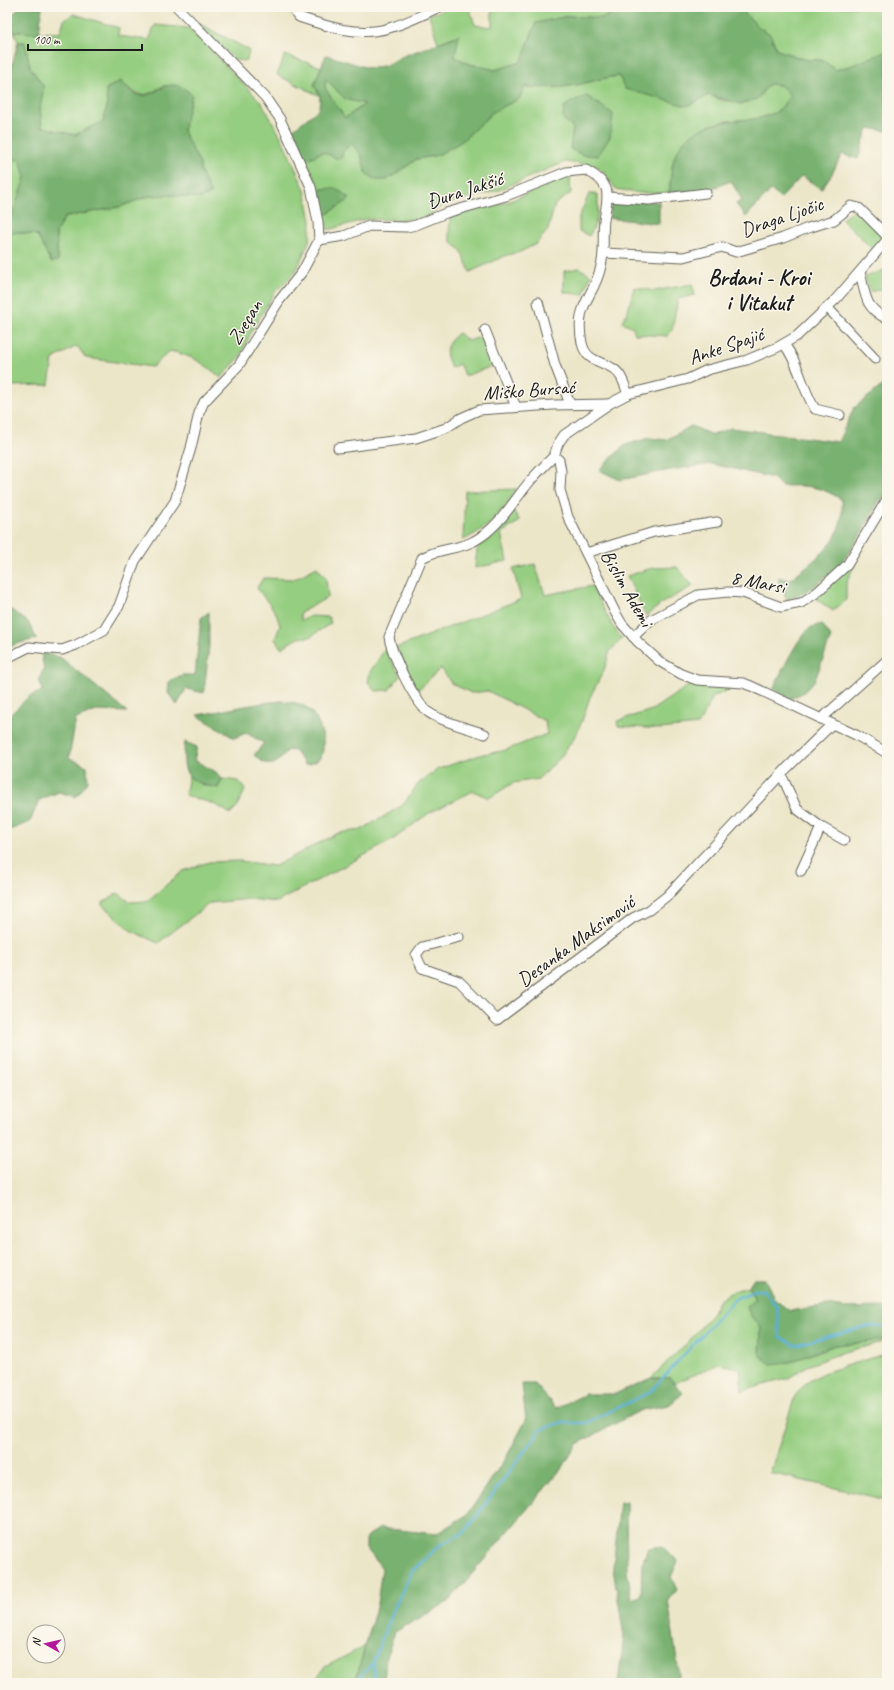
<svg xmlns="http://www.w3.org/2000/svg" width="894" height="1690" viewBox="0 0 894 1690" font-family="Caveat,sans-serif">
<style>
.green{fill:#96ce81;stroke:#59754e;fill-rule:evenodd}
.forest{fill:#78b16f;stroke:#4a6646;fill-rule:evenodd}
.lines{fill:none;stroke-linecap:round;stroke-linejoin:round}
.stream{stroke:#5ab0d7;stroke-width:2.5}
.street-casing{stroke:#656359;stroke-width:11}
.street{stroke:#fff;stroke-width:9}
.labels{text-anchor:middle;dominant-baseline:central;stroke-width:3;stroke-linejoin:round;paint-order:stroke}
.street-label{font-size:20px;fill:#1c1c1c;stroke:#fbf7ec}
.quarter-label{font-size:22px;font-weight:bold;fill:#1c1c1c;stroke:#fbf7ec}
</style>
<rect width="100%" height="100%" fill="#fbf7ec"/>
<filter id="ink" filterUnits="userSpaceOnUse"><feTurbulence type="fractalNoise" baseFrequency=".025" numOctaves="2"/><feDisplacementMap in="SourceGraphic" scale="8" xChannelSelector="R" yChannelSelector="G"/><feConvolveMatrix kernelMatrix="1 2 1 2 8 2 1 2 1" color-interpolation-filters="sRGB"/></filter>
<filter id="wash" filterUnits="userSpaceOnUse"><feTurbulence type="fractalNoise" baseFrequency=".012" numOctaves="4" result="noise"/><feDisplacementMap in="SourceGraphic" scale="16" xChannelSelector="R" yChannelSelector="G"/><feGaussianBlur stdDeviation="0.9" result="paint"/><feColorMatrix in="noise" values="0 0 0 0 0 0 0 0 0 0 0 0 0 0 0 0 0 1.4 0 .05"/><feComposite in="paint" operator="in"/></filter>
<g filter="url(#wash)">
<rect width="100%" height="100%" fill="#ece6c9"/>
<!-- green -->
<g class="green">
<path d="M 451,7 L 469,7 L 475,25 L 492,27 L 492,7 L 625,7 L 603,18 L 569,16 L 536,23 L 521,63 L 495,70 L 470,64 L 454,57 L 458,35 L 438,43 L 429,15 Z"/>
<path d="M 738,7 L 887,7 L 887,51 L 853,65 L 836,70 L 822,60 L 807,60 L 777,50 L 770,34 L 760,28 Z"/>
<path d="M 74,14 L 119,28 L 118,36 L 149,40 L 155,25 L 189,28 L 262,103 L 282,139 L 305,190 L 311,221 L 310,239 L 296,271 L 275,292 L 252,330 L 240,357 L 221,378 C 204,363 193,356 170,351 L 152,367 L 86,358 L 77,346 L 53,359 L 49,385 L 7,386 L 7,237 L 16,232 L 37,235 L 51,262 L 58,261 L 56,232 L 65,217 L 119,207 L 149,196 L 168,195 L 201,198 L 210,194 L 200,170 L 200,164 L 183,131 L 186,115 L 165,85 C 142,98 141,99 120,81 L 106,89 L 107,105 L 104,121 L 75,135 L 42,127 L 40,108 L 43,87 L 30,67 L 25,42 L 18,42 L 14,32 L 60,33 L 64,20 Z"/>
<path d="M 196,22 L 249,50 L 247,61 L 235,60 Z"/>
<path d="M 285,55 L 321,67 L 314,85 L 320,96 L 277,75 Z"/>
<path d="M 620,76 L 687,106 L 709,95 L 724,101 L 757,99 L 769,84 L 780,85 L 790,95 L 779,111 L 758,119 L 724,121 L 676,153 L 672,166 L 669,193 L 639,193 L 616,189 L 600,168 L 590,165 L 565,162 L 499,190 L 442,205 L 426,218 L 404,220 L 366,219 L 328,230 L 324,216 L 350,199 C 339,190 333,188 320,189 L 305,160 L 323,152 L 343,151 L 351,144 L 361,154 L 366,173 L 387,180 L 417,159 L 438,155 L 462,141 L 494,111 L 519,99 L 525,87 C 545,88 567,88 585,83 C 597,80 607,77 620,76 ZM 587,96 L 573,128 L 564,107 L 573,101 Z"/>
<path d="M 326,78 L 345,99 L 365,104 L 345,118 L 324,88 Z"/>
<path d="M 8,157 L 20,160 L 25,177 L 16,204 L 7,225 Z"/>
<path d="M 572,173 L 570,182 L 571,193 L 555,204 L 548,230 L 536,244 L 520,252 L 507,255 L 470,272 L 461,250 L 451,242 L 449,234 L 450,217 L 461,213 L 508,202 Z"/>
<path d="M 589,194 L 598,194 C 598,212 599,220 589,236 L 579,231 L 579,217 Z"/>
<path d="M 853,210 L 860,213 L 884,236 L 874,251 L 842,219 Z"/>
<path d="M 579,268 L 591,275 L 583,295 L 564,292 L 564,271 Z"/>
<path d="M 887,269 L 887,287 L 870,292 L 865,277 Z"/>
<path d="M 692,284 L 695,295 L 678,299 L 672,330 L 668,336 L 635,334 L 633,327 L 622,322 L 628,311 L 634,287 L 654,291 Z"/>
<path d="M 458,333 L 468,341 L 481,337 L 493,366 L 465,376 L 459,364 L 451,368 C 444,351 444,346 458,333 Z"/>
<path d="M 517,489 C 500,513 491,527 463,540 L 465,491 Z"/>
<path d="M 513,510 L 520,521 L 501,533 L 507,561 L 475,568 L 477,550 L 481,543 Z"/>
<path d="M 856,561 L 846,584 L 846,600 L 833,611 L 815,598 Z"/>
<path d="M 535,564 L 545,595 L 592,586 L 612,625 L 622,639 L 610,651 L 604,670 L 590,697 L 582,721 L 573,740 L 559,759 L 538,779 L 513,783 L 489,798 L 473,791 L 429,813 L 391,841 L 277,902 L 249,899 L 210,903 L 158,943 L 130,930 L 101,904 L 118,893 L 130,902 L 147,901 L 183,871 L 209,862 L 240,861 L 275,866 L 338,833 L 361,830 L 403,805 L 418,784 L 438,769 L 483,754 L 503,751 L 547,734 L 545,721 L 488,691 L 471,693 L 451,683 L 441,668 L 418,690 L 396,648 L 521,599 L 513,569 Z"/>
<path d="M 317,567 L 326,578 L 328,597 L 300,613 L 301,620 L 311,616 L 329,617 L 331,623 L 310,637 L 298,638 L 281,648 L 275,639 L 280,626 L 276,613 L 257,588 L 263,578 L 294,579 Z"/>
<path d="M 677,567 L 693,586 L 664,602 L 646,616 L 627,576 L 652,568 Z"/>
<path d="M 385,649 L 400,676 L 389,690 L 375,691 L 368,682 L 370,672 Z"/>
<path d="M 691,684 L 711,687 L 739,686 L 713,697 L 698,725 L 660,729 L 618,726 L 617,721 L 652,710 Z"/>
<path d="M 189,776 L 202,785 L 218,788 L 222,779 L 239,781 L 245,790 L 237,807 L 231,814 L 214,804 L 185,795 Z"/>
<path d="M 748,1287 L 756,1299 L 753,1319 L 761,1327 L 760,1356 L 790,1362 L 835,1345 L 859,1343 L 884,1339 L 887,1339 L 887,1341 L 844,1352 L 807,1366 L 789,1378 L 742,1391 L 740,1368 L 719,1364 L 675,1383 L 670,1378 L 651,1378 L 690,1340 L 713,1313 L 718,1301 L 733,1291 Z"/>
<path d="M 887,1353 L 887,1479 L 885,1481 L 887,1500 L 770,1473 L 795,1396 L 806,1383 L 823,1373 Z"/>
<path d="M 365,1646 L 355,1683 L 312,1683 L 325,1667 Z"/>
</g>
<!-- forest -->
<g class="forest">
<path d="M 19,7 L 42,8 L 39,33 L 14,32 L 13,28 L 7,26 L 7,15 L 16,12 Z"/>
<path d="M 625,7 L 738,7 L 760,28 L 770,34 L 777,50 L 807,60 L 822,60 L 836,70 L 853,65 L 887,51 L 887,131 L 868,128 L 858,159 L 842,154 L 832,174 L 821,189 L 802,176 L 780,199 L 771,190 L 746,217 L 736,204 L 742,200 L 731,181 L 708,190 L 669,193 C 671,180 671,166 676,154 C 688,127 718,121 744,120 C 755,119 771,117 779,110 C 784,106 787,99 790,95 L 780,85 L 769,84 L 757,99 L 741,104 L 709,95 L 687,106 L 625,89 L 619,76 C 607,77 597,80 585,83 C 567,88 545,88 525,87 L 519,99 L 494,111 L 462,141 L 438,155 L 417,159 L 387,180 L 376,180 L 366,173 L 361,154 L 351,144 L 343,151 L 342,157 L 338,159 L 323,152 L 305,160 L 291,131 L 319,109 L 320,96 L 314,85 L 326,55 L 368,68 L 384,66 L 401,57 L 459,35 L 455,57 L 470,64 L 495,70 L 521,62 L 536,23 L 569,16 L 603,18 ZM 326,79 L 345,99 L 365,104 L 345,118 L 325,88 Z"/>
<path d="M 18,42 L 25,42 L 30,67 L 44,87 L 40,108 L 42,127 L 75,135 L 104,121 L 107,105 L 106,89 L 121,81 C 125,85 130,91 135,94 C 155,103 166,69 192,95 L 183,131 L 200,164 L 200,170 L 211,194 L 201,198 L 168,195 L 149,196 L 119,207 L 65,217 L 56,232 L 58,261 L 51,262 L 37,235 L 16,232 L 7,237 L 7,225 L 16,204 L 25,177 L 20,160 L 7,158 L 7,121 L 12,110 L 8,81 Z"/>
<path d="M 587,96 L 613,114 L 610,137 L 598,156 L 583,155 L 570,149 L 573,128 L 563,119 L 564,107 L 573,101 Z"/>
<path d="M 333,188 L 340,191 L 350,199 L 324,216 L 320,206 L 320,189 Z"/>
<path d="M 612,201 L 659,202 L 659,224 L 609,218 Z"/>
<path d="M 887,382 L 887,494 L 879,501 C 868,520 858,542 844,559 C 833,573 805,596 787,600 L 779,584 L 779,577 L 789,580 C 819,556 845,542 842,500 C 821,486 806,485 781,486 L 773,478 L 712,464 L 670,470 L 620,480 L 599,470 L 625,445 L 649,438 L 666,440 L 691,426 L 712,435 L 731,428 L 838,442 L 854,408 Z"/>
<path d="M 7,607 L 28,622 L 37,639 L 15,644 L 7,650 Z"/>
<path d="M 209,612 L 209,646 L 204,693 L 186,689 L 177,705 L 168,693 L 169,681 L 182,675 L 195,675 L 201,618 Z"/>
<path d="M 822,624 L 831,637 L 815,680 L 804,692 L 790,699 L 773,689 C 781,673 797,638 810,628 C 813,626 819,625 822,624 Z"/>
<path d="M 41,653 L 60,657 L 127,712 L 96,711 L 76,719 L 69,758 L 87,766 L 88,782 L 76,797 L 59,792 L 39,800 L 30,822 L 7,831 L 7,718 L 28,697 L 42,691 L 39,678 L 44,669 Z"/>
<path d="M 282,701 C 287,702 295,702 300,704 C 317,710 327,738 322,754 C 319,762 311,764 305,765 L 295,751 L 288,750 C 275,767 270,769 254,755 L 264,743 L 246,733 L 234,738 L 197,715 C 225,711 253,703 282,701 Z"/>
<path d="M 185,742 L 197,747 L 194,760 L 216,772 L 222,779 L 218,788 C 186,782 181,774 185,742 Z"/>
<path d="M 753,1279 L 765,1279 L 775,1300 L 790,1311 L 827,1305 L 844,1308 L 887,1307 L 887,1339 L 859,1343 L 835,1345 L 790,1362 L 771,1364 L 760,1356 L 761,1327 L 753,1319 L 746,1307 L 756,1299 L 748,1287 Z"/>
<path d="M 651,1378 L 670,1378 L 683,1393 L 669,1405 L 641,1410 L 577,1444 L 563,1467 L 448,1602 L 395,1632 L 386,1657 L 384,1683 L 355,1683 L 377,1604 L 382,1568 L 366,1548 L 366,1537 L 380,1528 L 436,1534 L 468,1514 L 507,1456 L 526,1420 L 522,1384 L 535,1384 L 556,1408 L 586,1394 L 615,1394 Z"/>
<path d="M 620,1502 L 626,1502 L 627,1571 L 632,1599 L 641,1596 L 642,1564 L 648,1548 L 661,1546 L 678,1561 L 671,1577 L 677,1590 L 668,1600 L 679,1674 L 678,1683 L 618,1683 L 624,1636 L 613,1568 Z"/>
</g>
<g class="lines">
<!-- stream -->
<g class="stream">
<path d="M 373,1664 L 375,1683"/>
<path d="M 354,1683 L 373,1663 L 391,1614 L 412,1571 L 440,1545 L 465,1532 L 540,1430 L 559,1423 L 586,1423 L 650,1392 L 735,1299 L 756,1290 L 763,1290 L 777,1307 L 780,1337 L 795,1345 L 868,1326 L 887,1326"/>
</g>
</g>
</g>
<g filter="url(#ink)">
<g class="lines">
<!-- street casing -->
<g class="street-casing">
<g id="street">
<path d="M 296,7 L 295,12 L 299,17 C 328,27 360,37 389,28 C 407,23 424,14 440,7"/>
<path d="M 608,197 L 649,200 L 706,193"/>
<path d="M 319,240 L 344,236 L 369,226 L 407,227 L 416,225 L 446,213 L 506,196 L 566,172 L 586,170 C 613,185 608,193 604,220 C 602,236 605,251 601,266 C 594,299 574,303 582,343 C 587,367 611,359 621,377 C 624,382 626,389 628,394"/>
<path d="M 604,253 L 683,257 L 722,247 L 736,252 L 783,238 L 808,228 L 834,220 L 851,206 L 859,208 L 887,236"/>
<path d="M 860,272 C 866,296 864,307 887,319"/>
<path d="M 538,302 L 555,365 L 570,404"/>
<path d="M 827,307 L 875,359"/>
<path d="M 485,330 L 516,407"/>
<path d="M 784,344 C 799,363 802,388 815,409 L 840,415"/>
<path d="M 338,448 L 416,438 L 446,428 L 461,418 L 479,410 L 553,405 L 609,404"/>
<path d="M 554,456 L 559,460 L 561,471 L 560,490 L 568,517 L 615,612 L 622,624 L 638,642 L 659,661 L 681,674 L 697,680 L 743,683 L 751,686 L 856,735 L 887,753"/>
<path d="M 554,456 L 558,444 L 564,435 L 609,404 L 628,394 L 688,379 L 707,370 L 747,360 L 778,347 L 797,336 L 836,299 L 887,240"/>
<path d="M 586,553 L 654,532 L 717,522"/>
<path d="M 633,637 L 651,620 L 698,595 L 728,592 L 743,593 L 781,607 L 801,603 L 816,593 L 847,565 L 887,499"/>
<path d="M 7,658 L 29,647 L 62,650 L 76,645 L 104,630 L 119,606 L 135,561 L 175,501 L 191,448 L 199,413 L 204,402 L 239,365 L 279,301 L 302,272 L 319,240 L 318,222 L 311,187 L 280,119 L 265,97 L 177,7"/>
<path d="M 821,719 L 887,660"/>
<path d="M 485,734 C 471,729 439,721 428,712 C 414,701 392,655 389,637 L 422,558 C 438,548 458,550 474,541 C 499,528 513,501 531,480 C 538,472 546,464 554,456"/>
<path d="M 781,774 L 797,809 L 821,827 L 844,840"/>
<path d="M 801,871 L 821,827"/>
<path d="M 459,937 L 422,947 L 416,955 L 422,968 L 459,981 L 497,1020 L 633,918 L 649,910 L 667,896 L 787,768 L 832,724"/>
</g>
</g>
<!-- street -->
<use href="#street" class="street"/>
</g>
</g>
<g class="labels">
<!-- street labels -->
<g class="street-label">
<text transform="translate(465 190) rotate(-18)">Ðura Jakšić</text>
<text transform="translate(782 217) rotate(-19)">Draga Ljočic</text>
<text transform="translate(245 322) rotate(-59)">Zveçan</text>
<text transform="translate(726 346) rotate(-19)">Anke Spajić</text>
<text transform="translate(529 390) rotate(-4)">Miško Bursać</text>
<text transform="translate(758 582) rotate(11)">8 Marsi</text>
<text transform="translate(627 588) rotate(60)">Bislim Ademi</text>
<text transform="translate(576 941) rotate(-36)">Desanka Maksimović</text>
</g>
<!-- quarter labels -->
<g class="quarter-label">
<text x="759" y="278">Brđani - Kroi<tspan x="759" dy="25">i Vitakut</tspan></text>
</g>
</g>
<!-- margin -->
<rect width="894" height="1690" fill="none" stroke="#fbf7ec" stroke-width="24"/>
<!-- north arrow -->
<g transform="translate(46 1644) rotate(278)"><circle r="19" fill="#fbf7ec" stroke="#a29f99"/>
<path d="M0-3L7 15L0 10L-7 15Z" fill="#b5179e"/>
<text y="-6" font-size="11" font-weight="bold" text-anchor="middle" fill="#1c1c1c">N</text>
</g>
<!-- scale -->
<path d="M28 44v6h114v-6" fill="none" stroke="#1c1c1c" stroke-width="2"/>
<text x="34" y="44" font-size="12" fill="#1c1c1c" stroke="#fbf7ec" stroke-width="3" paint-order="stroke">100 m</text>
</svg>
